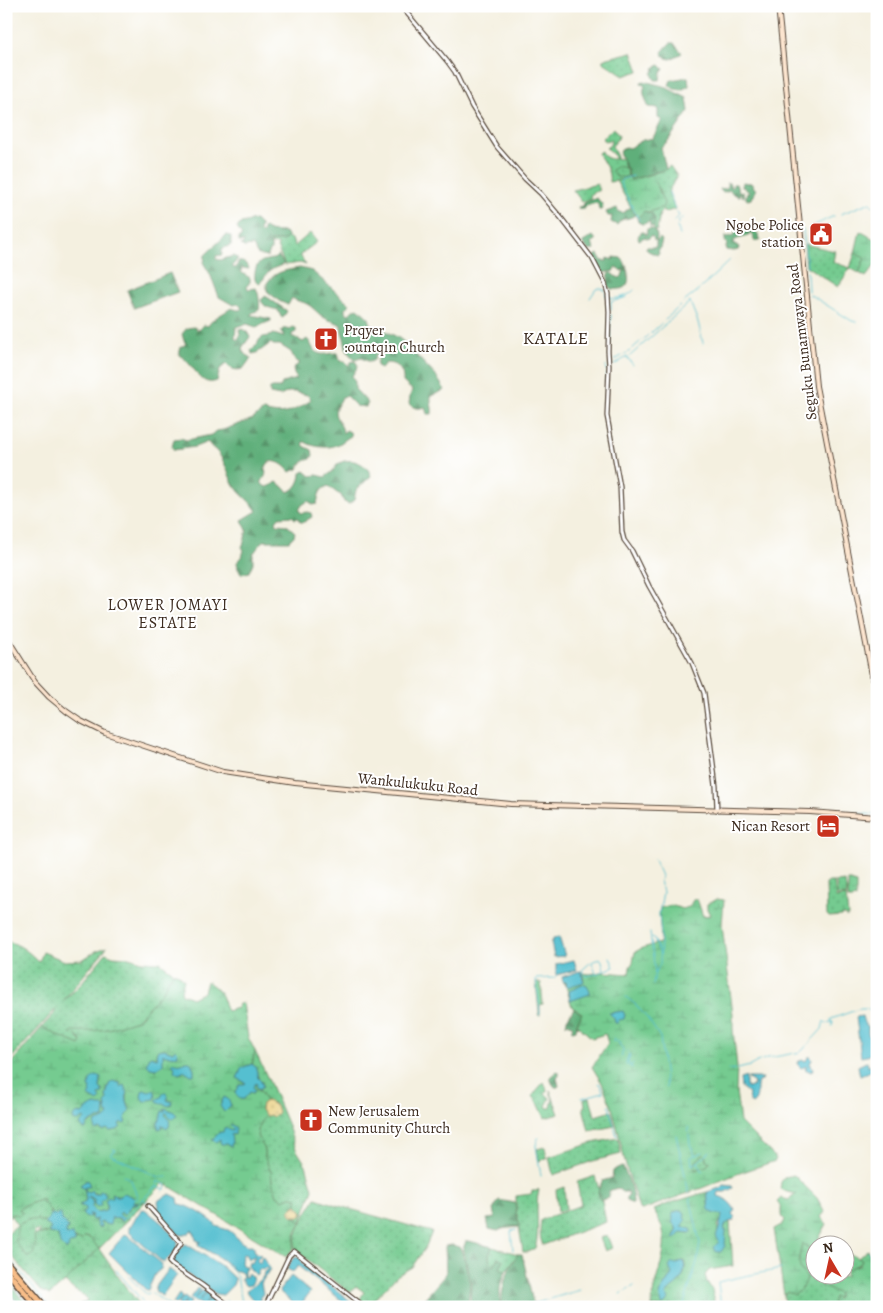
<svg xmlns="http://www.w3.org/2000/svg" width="883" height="1313" viewBox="0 0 883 1313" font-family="Alegreya,serif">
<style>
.grass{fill:url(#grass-dots);stroke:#587a57}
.forest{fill:url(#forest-firs);stroke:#4d6c4c}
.wetland{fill:url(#wetland-marsh);stroke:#587a57;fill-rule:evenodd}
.sand{fill:url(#sand-dots);stroke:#94825e}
.pitch{fill:#74cb90;stroke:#587a57}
.water{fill:#54bfd0;stroke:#487477}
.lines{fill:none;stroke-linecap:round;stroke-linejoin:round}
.stream{stroke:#54bfd0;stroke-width:1}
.tertiary-casing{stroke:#57483b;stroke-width:5.5}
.secondary-casing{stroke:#57483b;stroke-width:6}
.motorway-casing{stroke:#57483b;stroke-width:8}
.tertiary{stroke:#fff;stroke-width:3}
.secondary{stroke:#fce5cf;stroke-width:4}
.motorway{stroke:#f7bd88;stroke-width:5}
.labels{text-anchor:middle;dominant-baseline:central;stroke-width:4;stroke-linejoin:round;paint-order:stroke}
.poi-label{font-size:15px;fill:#3b2a1e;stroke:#fff;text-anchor:end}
.street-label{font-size:15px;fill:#3b2a1e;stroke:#fff}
.neighbourhood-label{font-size:16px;letter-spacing:1px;fill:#3b2a1e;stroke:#fff}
.quarter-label{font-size:18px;letter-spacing:1px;fill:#3b2a1e;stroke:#fff}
</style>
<defs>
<pattern id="grass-dots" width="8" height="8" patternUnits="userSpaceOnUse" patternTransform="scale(1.25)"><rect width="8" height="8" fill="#74cb90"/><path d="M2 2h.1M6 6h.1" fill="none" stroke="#65ae7c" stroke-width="1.8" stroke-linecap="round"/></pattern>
<pattern id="forest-firs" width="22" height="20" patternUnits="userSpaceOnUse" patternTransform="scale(1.25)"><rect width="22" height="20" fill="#5faf7a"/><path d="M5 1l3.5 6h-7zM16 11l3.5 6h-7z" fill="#508f63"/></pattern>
<pattern id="wetland-marsh" width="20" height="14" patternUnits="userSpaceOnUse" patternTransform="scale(1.25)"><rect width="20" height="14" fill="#74cb90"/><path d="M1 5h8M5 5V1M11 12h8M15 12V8" fill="none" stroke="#65ae7c"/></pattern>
<pattern id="sand-dots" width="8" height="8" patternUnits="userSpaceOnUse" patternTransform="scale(1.25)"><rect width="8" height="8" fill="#eeda9e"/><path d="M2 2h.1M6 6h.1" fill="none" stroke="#cdbb88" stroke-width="1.8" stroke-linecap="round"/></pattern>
</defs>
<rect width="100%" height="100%" fill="#fff"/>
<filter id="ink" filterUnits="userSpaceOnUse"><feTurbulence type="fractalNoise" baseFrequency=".02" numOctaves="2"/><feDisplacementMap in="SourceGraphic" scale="10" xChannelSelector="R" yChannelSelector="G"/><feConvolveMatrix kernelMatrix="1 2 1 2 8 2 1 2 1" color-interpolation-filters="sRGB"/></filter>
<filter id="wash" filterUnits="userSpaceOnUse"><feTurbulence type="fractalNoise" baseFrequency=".0096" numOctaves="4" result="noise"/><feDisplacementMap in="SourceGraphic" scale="20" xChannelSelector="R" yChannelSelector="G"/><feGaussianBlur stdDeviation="1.12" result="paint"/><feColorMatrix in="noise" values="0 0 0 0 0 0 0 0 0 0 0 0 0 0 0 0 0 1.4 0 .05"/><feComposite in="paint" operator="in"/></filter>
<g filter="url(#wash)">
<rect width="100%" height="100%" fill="#f4f0e0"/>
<!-- grass -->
<g class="grass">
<path d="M 632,52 L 639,71 L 623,76 C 620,71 608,66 602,61 L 608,58 Z"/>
<path d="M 613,128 L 619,136 L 618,139 L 615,141 L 615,143 L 612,146 L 618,159 L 622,158 L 625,168 C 620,169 617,165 612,170 L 627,176 L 628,175 L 629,177 L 616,181 L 609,182 C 611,171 603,162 598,153 L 601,151 C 602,156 610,160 615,159 L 615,157 L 608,149 L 606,148 L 610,145 L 611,140 L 605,141 L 602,139 Z"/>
<path d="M 670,166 L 677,176 L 668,192 L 675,209 L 664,213 L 663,209 L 660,213 L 657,230 L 654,231 C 653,223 657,217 649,212 L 663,207 L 659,189 L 652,174 L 666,169 Z"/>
<path d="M 597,184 L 599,190 L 590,195 L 591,198 L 582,202 L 573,190 Z"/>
<path d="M 310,233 L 317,242 L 300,255 L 306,265 L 300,263 L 285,265 L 277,247 L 279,245 L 274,244 L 271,245 L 271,241 C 278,242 284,242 288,237 L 292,240 L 295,246 Z"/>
<path d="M 804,244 L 835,251 L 833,262 L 850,268 L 855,253 L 865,258 L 859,273 L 850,268 L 838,287 L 806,266 Z"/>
<path d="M 845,881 L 847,895 L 837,896 L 836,882 Z"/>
<path d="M 848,881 L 851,881 L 856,883 L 856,899 L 854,898 L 853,899 L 848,899 Z"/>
<path d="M 829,882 L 834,882 L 836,898 L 846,896 L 848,916 L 845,916 L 845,915 L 842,915 L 842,916 L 829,917 L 827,915 L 826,884 Z"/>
<path d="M 6,941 C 20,944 29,952 39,962 L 43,952 L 65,961 L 82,960 L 96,951 L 107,947 L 63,1001 L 78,987 L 106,953 L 113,956 L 129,957 L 142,961 L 160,962 L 173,972 L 162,992 L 137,1020 L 109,1029 L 92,1031 L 76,1035 L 82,1042 L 80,1045 L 59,1036 L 42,1027 L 54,1014 L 56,1009 L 10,1060 L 6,1055 Z"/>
<path d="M 536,983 L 541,983 L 543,1004 L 540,1005 L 540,1015 L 538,1015 L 539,1012 Z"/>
<path d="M 255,1051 L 270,1083 L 287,1123 L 296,1149 L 306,1165 L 313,1189 L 301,1222 L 293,1216 L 301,1216 L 303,1212 L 297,1205 L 297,1198 L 291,1197 L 283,1200 L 277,1195 L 272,1182 L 271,1172 L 264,1156 L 264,1148 L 257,1136 L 260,1122 L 266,1116 L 270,1115 L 273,1117 L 278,1113 L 275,1104 L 266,1101 L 259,1089 L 263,1086 L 261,1081 L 258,1078 C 257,1073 257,1067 252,1064 Z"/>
<path d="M 544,1082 L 547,1090 L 545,1093 L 550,1098 L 546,1106 L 548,1108 L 551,1108 L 553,1098 L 551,1094 L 550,1090 L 559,1114 L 545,1118 L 539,1105 L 533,1096 L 536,1091 Z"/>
<path d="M 590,1097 L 595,1116 L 611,1111 L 615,1126 L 589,1131 L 583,1107 L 585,1106 L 584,1099 Z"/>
<path d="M 618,1138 L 621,1154 L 593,1161 L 553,1175 L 549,1157 L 592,1143 Z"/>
<path d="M 545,1147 L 547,1158 L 539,1161 L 537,1149 Z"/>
<path d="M 702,1154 L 705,1155 L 706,1160 L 710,1161 L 707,1166 L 695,1170 L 695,1161 Z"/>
<path d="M 595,1176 L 601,1196 L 606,1222 L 543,1245 C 539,1238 540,1228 541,1220 L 581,1205 L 577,1182 Z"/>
<path d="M 564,1187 L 566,1209 L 558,1212 L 556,1190 Z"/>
<path d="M 538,1189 L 539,1190 C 534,1209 541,1229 535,1248 L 528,1252 L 523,1252 L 519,1227 L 501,1229 L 508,1226 L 520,1226 L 516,1212 L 516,1196 L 531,1194 L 532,1191 L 537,1191 Z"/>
<path d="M 316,1198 L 336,1205 L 432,1232 L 426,1246 L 412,1267 L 398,1275 L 367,1307 L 359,1301 L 364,1292 L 356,1286 L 350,1293 L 295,1250 C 293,1232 307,1213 316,1198 Z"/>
<path d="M 43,1199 L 43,1203 L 50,1210 C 51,1215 49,1220 45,1222 L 37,1220 L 28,1220 L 35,1246 L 34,1235 L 49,1233 L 58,1235 L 61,1244 L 68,1246 L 70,1244 L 75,1242 L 75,1239 L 81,1240 L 85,1237 L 91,1238 L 99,1249 L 65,1282 L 50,1295 L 41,1291 L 6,1249 L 6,1235 L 17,1225 L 11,1216 L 24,1206 Z"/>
<path d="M 137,1202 L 145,1202 L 127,1220 L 124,1219 L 119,1214 C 124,1209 131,1205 138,1203 Z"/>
<path d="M 802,1243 L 815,1252 L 815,1263 L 809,1265 L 812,1274 L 820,1278 L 820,1282 L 826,1288 L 838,1293 L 839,1296 L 832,1302 L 837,1307 L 785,1307 L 784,1295 L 807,1278 C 794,1264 800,1259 802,1243 Z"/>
<path d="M 492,1247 L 518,1254 L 506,1271 L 500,1268 L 498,1257 L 494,1266 L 490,1265 L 489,1255 Z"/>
<path d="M 846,1252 L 862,1260 C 859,1265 854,1266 850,1271 L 846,1269 Z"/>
<path d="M 6,1280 L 29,1307 L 22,1307 L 6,1288 Z"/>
</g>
<!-- forest -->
<g class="forest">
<path d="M 670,43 L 674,43 L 676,46 L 682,53 L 671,59 L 665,58 L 662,52 Z"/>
<path d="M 660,65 L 664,69 L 661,73 L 660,80 L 655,80 L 652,74 L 655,67 Z"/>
<path d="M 688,77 L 689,86 L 681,90 L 674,89 L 669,85 L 671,80 Z"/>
<path d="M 644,81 L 663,86 L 687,98 L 689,111 L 668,141 L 661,147 L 666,169 L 631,180 L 619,152 L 625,147 L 629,148 L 643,140 L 653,138 L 662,120 L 658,118 L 658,108 L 648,107 C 647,100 641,93 645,86 L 642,84 L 641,82 Z"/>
<path d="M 728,182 L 730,184 L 731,188 L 733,186 L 733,184 L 736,184 L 739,191 L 743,192 L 744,197 L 742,196 L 741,193 L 739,192 L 740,196 L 739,196 L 733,194 L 730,190 L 724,192 L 721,191 L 720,189 L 727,188 L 728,186 Z"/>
<path d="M 743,182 L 751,183 L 756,190 L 751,199 L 748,200 L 746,199 L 746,195 L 747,193 L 750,193 L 742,186 Z"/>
<path d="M 597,198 L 602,204 L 603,208 L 602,210 L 599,210 L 598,204 L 596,203 L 588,205 L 584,209 L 579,209 L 578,207 L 583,206 L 584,203 Z"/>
<path d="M 631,207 L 635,215 C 627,221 622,216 617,225 L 611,222 L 612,216 L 608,216 L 606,212 L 617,208 L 619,212 L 623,213 Z"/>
<path d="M 644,211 L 652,214 L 655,219 L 654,227 L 650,226 L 650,222 L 642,224 L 638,222 L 637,218 Z"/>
<path d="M 255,220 L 261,226 L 259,229 L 260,233 L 263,232 L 263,228 L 264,227 C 271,234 277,231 285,232 L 288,237 C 284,242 278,241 271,241 L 271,250 L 267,257 L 262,256 L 257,254 L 253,246 L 244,247 L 241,245 L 245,242 L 239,242 L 239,238 L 242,236 L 237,228 L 241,223 Z"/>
<path d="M 745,224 L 748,225 L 747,227 C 751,230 756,230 759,235 L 758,237 L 761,239 L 760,240 L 757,240 L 755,242 L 751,233 C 743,240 741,236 734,241 L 734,243 L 739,247 L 738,250 L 734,251 L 727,250 L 726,247 L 727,244 L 725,241 L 725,237 C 727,236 730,237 732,236 C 738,233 735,225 745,228 Z"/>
<path d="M 650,228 C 655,230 659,235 656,241 L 654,240 L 653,237 L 651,236 L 648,239 L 645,237 L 639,240 C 637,236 639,234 642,232 L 644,232 L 646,235 L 647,229 Z"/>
<path d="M 226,235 L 231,236 L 231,245 L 222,249 L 222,255 L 216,256 L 216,259 L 220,260 L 233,256 L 237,258 L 237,260 L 233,265 L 233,268 L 236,268 L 238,262 C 243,261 248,264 249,269 L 242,268 L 241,272 L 250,278 L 250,282 L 247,286 L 248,289 L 256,288 C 259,294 260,303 259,310 L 252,313 L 251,315 L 271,319 L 271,321 L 256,327 L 247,324 L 236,327 L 235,338 L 237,340 L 240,336 L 239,330 L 243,329 L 247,332 L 250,337 L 242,348 L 243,352 L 251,358 L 243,369 C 235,371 231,369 226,364 L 220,369 L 217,381 C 203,386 199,375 191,366 C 188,362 184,358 179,355 L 181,347 L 186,344 L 184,341 L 182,334 L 187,328 L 194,327 L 198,330 L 204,325 L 208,326 C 212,318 223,314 231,308 L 238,310 L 242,309 L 239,304 L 233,305 L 219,297 L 210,274 L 204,264 L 205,255 Z"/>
<path d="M 593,236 L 596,240 L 592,243 L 594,249 L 589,251 L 583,244 L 583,242 Z"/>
<path d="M 660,238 L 662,240 L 660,248 L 658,249 L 659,254 L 657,255 L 648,251 L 646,249 L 647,247 L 656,247 L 656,242 Z"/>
<path d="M 598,254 L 602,261 L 607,261 L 608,258 L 613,260 L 614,257 L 621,258 L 624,261 L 627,268 L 625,269 L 627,269 C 631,284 627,291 611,289 L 608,286 L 608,275 L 610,272 L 615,276 L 620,278 L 622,276 L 624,270 L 621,271 L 618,268 L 615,268 L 614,271 L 602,273 L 601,269 L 597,267 L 593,257 Z"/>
<path d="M 278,255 L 284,264 C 278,267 272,268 268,273 C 264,277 264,280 259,283 L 255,280 C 254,271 256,261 267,260 C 273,258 273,261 278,255 Z"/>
<path d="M 300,268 L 312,271 L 350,304 L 345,309 L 345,312 L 349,314 L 353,310 L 358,308 L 369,318 L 371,325 L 380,328 L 399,338 L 414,350 L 417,356 L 436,376 L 445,390 L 431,396 C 430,403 433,407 432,414 L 427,414 L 425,407 C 418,409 415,409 409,404 L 410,396 L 412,390 L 403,382 C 404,371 398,363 386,363 L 381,369 L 378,367 L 376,363 L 379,357 L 377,354 L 375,355 L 374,360 L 370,362 L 361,358 L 355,360 C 346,352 346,348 344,338 C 342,333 341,330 341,325 C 336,321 329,321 323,317 C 317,313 313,307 307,304 C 302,301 297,302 292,298 L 288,305 L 279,301 L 267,291 L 267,283 C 275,271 287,270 300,268 Z"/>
<path d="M 170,273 L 178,292 L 134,308 L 127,290 Z"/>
<path d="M 266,296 L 287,311 L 283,318 L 281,317 L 278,310 C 271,308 264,308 261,300 L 263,298 Z"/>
<path d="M 293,327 L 296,328 L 296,332 L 292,334 L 292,337 L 294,337 L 303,342 L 307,339 C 311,342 311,346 314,350 C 321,358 330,352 338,353 L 340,360 L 346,362 L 348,366 L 351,362 L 353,361 L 356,362 L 358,366 L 352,376 L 355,382 L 355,389 L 368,403 L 366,407 L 356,406 L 346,396 L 342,397 C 341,401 338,404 336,408 C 332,417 343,424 343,433 L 346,430 L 350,432 L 351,436 C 347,438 340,444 337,445 C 328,449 313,447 305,442 L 303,442 L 304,446 L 312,450 L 313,455 L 311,459 C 304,461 301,461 298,469 L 290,472 C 284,465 278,460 269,462 L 265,468 C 267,475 265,477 261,482 L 264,486 L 268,487 L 277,482 L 284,487 L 288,492 C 296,490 301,481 301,473 L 305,471 L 311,476 L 317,475 L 325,477 C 327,475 330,474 332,472 C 334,470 335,467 337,465 C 348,455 368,463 371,476 L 356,490 L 354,500 L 349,504 L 344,502 L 341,495 L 337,493 L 328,486 C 319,490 319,494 317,504 L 314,505 L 308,501 L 302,505 L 299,510 L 301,513 L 307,512 L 311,513 L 312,517 L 304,522 L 300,522 L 298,518 L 295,519 L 292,516 L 279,517 L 276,521 L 277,524 L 287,525 L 295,532 L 294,536 L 289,541 L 263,541 L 253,554 L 253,563 L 249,572 L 242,574 L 238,569 L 237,562 L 242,557 L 244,550 L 242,547 C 245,541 245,536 247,530 L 242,520 L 257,511 C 251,501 240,495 234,485 C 228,475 226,463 218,453 C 215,449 210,447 208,442 L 195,447 L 174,450 L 172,447 L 174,439 L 181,438 L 186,440 L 192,439 L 211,435 L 216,431 L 223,430 L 253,419 L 263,411 C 278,415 284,415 298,408 C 303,405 307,404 311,399 L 307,395 L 295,392 L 288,392 L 280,396 L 270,394 L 270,388 L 280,388 L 282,383 L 297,379 L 294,374 L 293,368 L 300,363 L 295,360 L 291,352 L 280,345 L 273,345 L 271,343 L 257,353 L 252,354 L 251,350 L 257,345 L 259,340 L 263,337 L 269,336 L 274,334 L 283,337 L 284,335 L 280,332 C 283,328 284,328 289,330 Z"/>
<path d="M 574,1008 L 582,1014 L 577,1023 L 576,1030 L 573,1031 L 571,1030 L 573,1026 L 568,1023 L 566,1025 L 567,1019 Z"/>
<path d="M 557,1071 L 559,1072 L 559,1076 L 557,1078 L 559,1086 L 558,1087 L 555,1087 L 552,1083 L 550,1077 Z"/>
<path d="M 623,1167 C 629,1179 633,1191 633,1204 L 626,1201 L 626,1197 L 629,1196 L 628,1192 L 622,1192 L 617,1188 L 609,1191 L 609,1198 L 600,1200 L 598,1192 L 602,1181 L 612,1178 L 613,1171 L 617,1168 Z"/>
<path d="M 499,1200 L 515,1203 L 516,1212 L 520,1226 L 508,1226 L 498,1231 L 489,1229 L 487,1219 L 495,1218 L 493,1210 Z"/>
<path d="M 466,1241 L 469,1241 L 492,1247 L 489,1255 L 490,1265 L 494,1266 L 498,1257 L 503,1260 L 500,1268 L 506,1271 L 500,1288 L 500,1302 L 498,1307 L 470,1307 L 471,1282 L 463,1249 Z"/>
<path d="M 452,1245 L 460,1247 L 465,1261 L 470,1283 L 468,1307 L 434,1307 L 424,1299 L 446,1274 L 445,1246 Z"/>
<path d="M 518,1254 L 522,1254 L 534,1307 L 500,1307 L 504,1283 L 510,1267 Z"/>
</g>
<!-- wetland -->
<g class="wetland">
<path d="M 617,166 L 625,168 L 628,175 L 625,177 L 617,177 L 611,172 Z"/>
<path d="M 652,174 L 664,203 L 663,207 L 649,212 L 644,211 L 637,218 L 616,181 L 629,177 L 631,180 Z"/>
<path d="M 860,231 L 874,239 L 877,235 L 877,263 L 866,277 L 859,273 L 865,258 L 855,253 Z"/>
<path d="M 697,899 L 703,916 L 710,915 L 707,909 L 707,904 L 717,899 L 724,900 L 722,925 L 733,1014 L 733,1029 L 737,1067 L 736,1091 L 740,1122 L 776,1158 L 775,1161 L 737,1174 L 702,1188 L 642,1210 L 639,1209 L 626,1166 L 616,1123 L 612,1108 L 602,1083 L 592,1067 L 608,1043 L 605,1034 L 592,1038 L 577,1025 L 582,1013 L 572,1007 L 565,983 L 563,983 L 563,982 L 566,982 L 567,987 L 584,980 L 582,973 L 590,974 L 601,972 L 629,974 L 630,967 L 633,962 L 635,952 L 642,948 L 660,943 C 662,931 658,920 660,908 L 671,905 L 682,909 L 689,907 L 693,900 ZM 703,1154 L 705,1156 L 706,1160 L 710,1162 L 707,1166 L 695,1170 L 696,1161 L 700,1158 Z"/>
<path d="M 173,972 L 179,974 L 184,980 L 181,990 L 182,994 L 192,998 L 204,992 L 207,981 C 213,986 220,990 223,998 C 224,1003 224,1006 227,1011 L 237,1008 L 239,1004 L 243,1003 L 248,1037 L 255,1051 L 252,1064 C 245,1066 240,1072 237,1078 L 247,1083 L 238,1086 L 253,1093 L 255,1090 L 253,1087 L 256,1082 L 258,1084 L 256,1086 L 266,1101 L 262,1104 L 261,1110 L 266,1116 L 260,1122 L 257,1136 L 264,1148 L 264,1156 L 271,1172 L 272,1182 L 277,1195 L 283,1200 L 291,1197 L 297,1198 L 297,1205 L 291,1208 L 293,1216 L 301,1222 L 296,1232 L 293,1249 L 286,1257 L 164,1183 L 145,1202 L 133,1203 L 129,1196 L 122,1194 L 120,1196 L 116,1196 L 112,1193 L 113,1197 L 107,1204 L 106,1210 L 103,1212 L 97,1212 L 91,1206 L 89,1196 L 99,1201 L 100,1191 L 99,1194 L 85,1191 L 85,1187 L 90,1185 L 87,1181 L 85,1181 L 84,1183 L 86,1199 L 80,1206 L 83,1206 L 86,1208 L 84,1211 L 90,1217 L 89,1214 L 90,1214 L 98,1219 L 95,1221 L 97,1225 L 100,1222 C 109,1222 113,1213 122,1221 L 124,1219 L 127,1220 L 99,1249 L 125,1286 L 142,1307 L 80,1307 L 80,1304 L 87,1302 L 85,1296 L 74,1290 L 65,1282 L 99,1249 L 90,1238 L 85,1237 L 82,1240 L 75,1239 L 72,1234 L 67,1235 L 66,1232 L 68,1228 C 63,1221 59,1216 51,1214 C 50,1208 44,1205 42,1199 L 24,1206 L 19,1209 L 22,1213 L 19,1215 L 13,1214 L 6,1219 L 6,1076 L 8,1072 L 7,1068 L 42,1027 L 59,1036 L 80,1045 L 82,1042 L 76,1035 L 70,1033 L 71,1031 L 92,1031 L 109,1029 L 137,1020 L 162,992 ZM 164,1049 L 173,1052 L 170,1056 L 163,1053 L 162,1065 L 156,1069 L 150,1068 L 147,1061 C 150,1058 155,1059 158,1057 L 156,1054 L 158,1050 ZM 186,1061 L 191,1074 L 185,1071 L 179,1074 L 175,1066 C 178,1063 182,1064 186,1061 ZM 96,1076 L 101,1081 L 100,1088 L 96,1094 L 100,1097 L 95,1099 L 88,1096 L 91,1095 C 92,1088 89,1080 96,1076 ZM 119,1083 L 121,1087 L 127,1094 L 127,1102 L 129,1106 C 126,1117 121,1125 112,1131 L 107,1129 L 103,1131 L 95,1127 L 96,1122 C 102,1120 107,1120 110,1114 L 107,1111 L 105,1105 L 108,1099 L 106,1097 L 109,1084 ZM 96,1105 L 100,1107 L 99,1118 L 88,1124 L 86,1119 L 83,1118 L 80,1120 L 80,1113 L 82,1114 Z"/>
<path d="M 794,1175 L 817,1198 L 825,1212 L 821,1217 L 827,1224 L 818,1240 L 828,1245 L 816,1246 L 815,1252 L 802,1243 C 799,1258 795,1265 807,1278 L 804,1286 L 795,1295 L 786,1292 L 784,1295 L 774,1229 L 783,1224 L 785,1220 L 781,1216 L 781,1207 L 777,1202 L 781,1198 L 789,1200 L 792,1196 L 797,1194 L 787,1192 L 780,1189 L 781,1182 L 785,1177 Z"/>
<path d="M 707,1192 L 708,1204 L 713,1213 L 722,1214 L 722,1219 L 718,1225 L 718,1233 L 719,1242 L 716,1252 L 725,1225 L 728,1222 L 730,1222 L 733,1266 L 709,1270 L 705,1275 L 707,1282 L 713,1291 L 714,1304 L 712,1307 L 676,1307 L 676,1306 L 670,1304 L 671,1307 L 652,1307 C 651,1282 669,1257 663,1232 C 662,1225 657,1217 654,1210 L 670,1203 ZM 680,1210 L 684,1218 L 682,1227 L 691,1229 L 690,1233 L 681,1232 L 674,1235 L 677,1231 L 673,1221 L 674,1212 ZM 684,1261 C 687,1269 683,1278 677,1284 C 673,1288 669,1289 666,1295 L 667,1297 L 659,1294 L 672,1274 L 671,1270 L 676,1264 L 678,1264 L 679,1262 Z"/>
<path d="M 28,1220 L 37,1220 L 45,1222 L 44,1223 L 49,1226 L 51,1229 L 49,1230 L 49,1233 L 38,1234 L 40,1230 L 34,1232 L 35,1246 L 33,1255 L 27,1257 L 15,1241 L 18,1225 Z"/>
<path d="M 867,1250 L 877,1261 L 877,1307 L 837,1307 L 832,1303 L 834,1297 L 837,1299 L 839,1296 L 838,1293 L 826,1288 L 821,1287 L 820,1278 L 816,1276 L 846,1276 L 846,1269 L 850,1271 L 851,1267 L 859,1265 L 862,1260 L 858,1258 Z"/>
</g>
<!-- sand -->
<g class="sand">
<path d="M 266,1101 C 273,1103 277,1105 278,1113 L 273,1117 L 270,1115 L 266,1116 L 261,1110 L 262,1104 Z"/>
<path d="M 297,1205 L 303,1212 L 301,1216 L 293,1216 L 290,1213 L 290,1209 Z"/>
</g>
<!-- pitch -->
<path class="pitch" d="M 607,1235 L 612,1248 L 605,1251 L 600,1238 Z"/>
<!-- water -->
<g class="water">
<path d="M 559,937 L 565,956 L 554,957 L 551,942 L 553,941 L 553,938 Z"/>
<path d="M 574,960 L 577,970 L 556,975 L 556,964 Z"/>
<path d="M 580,971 L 581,971 L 584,982 L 567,987 L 566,982 L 563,982 L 562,977 Z"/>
<path d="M 585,984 L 587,985 L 590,991 L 590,994 L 573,1000 L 570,1000 L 569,991 Z"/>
<path d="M 623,1011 L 625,1015 L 624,1019 L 619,1020 L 618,1023 L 615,1023 L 614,1018 L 609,1013 Z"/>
<path d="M 862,1016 L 864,1023 L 868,1026 L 868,1034 L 871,1038 L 873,1052 L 867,1056 L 861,1057 L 856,1017 Z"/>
<path d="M 164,1049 L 173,1052 L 175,1049 L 178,1052 L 178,1055 L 170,1056 L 163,1054 L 163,1065 L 156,1069 L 150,1068 L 146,1063 L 149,1059 L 149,1057 L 151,1056 L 157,1058 L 158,1057 L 156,1054 L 158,1050 Z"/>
<path d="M 808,1057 L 811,1057 L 812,1060 L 810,1063 L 813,1069 L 811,1072 L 805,1069 L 807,1066 L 801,1068 L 797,1064 L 799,1061 L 803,1060 L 806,1061 Z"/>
<path d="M 186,1061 L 190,1061 L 194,1069 L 194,1075 L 191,1075 L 185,1071 L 179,1074 L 174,1071 L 175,1066 L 172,1064 L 173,1062 C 178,1064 182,1064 186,1061 Z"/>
<path d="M 866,1062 L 868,1063 L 868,1066 L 873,1063 L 877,1064 L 877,1066 C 875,1068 862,1076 860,1076 L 858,1066 Z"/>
<path d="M 252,1064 C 257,1067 257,1073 258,1078 L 261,1081 L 263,1086 L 259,1089 L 256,1086 L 257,1084 L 256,1083 L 253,1087 L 255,1090 L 253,1093 L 250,1092 L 244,1099 C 239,1100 237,1097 235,1092 L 238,1089 L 238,1086 L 246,1083 L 237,1078 L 240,1072 L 241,1068 Z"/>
<path d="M 96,1076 L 101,1077 L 100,1088 L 102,1090 L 102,1094 L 99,1095 L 101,1099 L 98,1102 L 88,1096 L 91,1094 L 90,1091 L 91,1088 L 89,1087 C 90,1080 90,1079 96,1076 Z"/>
<path d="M 746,1077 L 746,1086 L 749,1088 L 754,1085 L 753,1082 L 748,1079 L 748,1078 L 763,1078 L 762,1080 L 758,1082 C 755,1091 760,1099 752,1104 C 748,1101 748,1099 749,1094 L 741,1087 L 740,1079 Z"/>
<path d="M 113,1081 L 120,1083 L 121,1087 L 124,1085 L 126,1087 L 127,1102 L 130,1111 L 125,1118 L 126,1123 L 123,1124 L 121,1122 L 119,1125 L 121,1127 L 117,1130 L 110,1131 L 107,1129 L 103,1131 L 100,1129 L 96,1131 L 95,1127 L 96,1122 C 101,1120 107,1120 109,1114 L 107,1114 L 105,1103 L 108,1100 L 106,1097 L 109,1084 Z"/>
<path d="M 144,1090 L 149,1092 L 152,1090 L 154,1090 L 156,1095 L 155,1099 L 149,1100 L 147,1102 L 144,1102 L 141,1097 L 142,1091 Z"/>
<path d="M 164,1092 L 166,1092 L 168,1098 L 167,1100 L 172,1102 L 171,1105 L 168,1106 L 164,1104 L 161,1104 L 156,1100 L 161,1097 Z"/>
<path d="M 224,1097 L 228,1099 L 231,1105 L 224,1112 L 220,1106 Z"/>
<path d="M 96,1105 L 100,1106 L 103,1106 L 105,1108 L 104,1118 L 97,1119 L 93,1122 L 91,1121 L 88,1124 L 86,1129 L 83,1129 L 80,1124 L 85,1119 L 83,1118 C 80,1121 77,1122 73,1120 L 74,1116 L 78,1113 L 82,1114 L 86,1111 L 86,1109 Z"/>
<path d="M 164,1108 L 173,1111 L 177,1115 L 174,1117 L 173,1119 L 171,1119 L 167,1113 L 166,1113 L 165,1115 C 170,1119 170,1121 169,1127 L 166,1129 L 162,1124 L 162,1128 L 158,1129 L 158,1121 L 160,1120 L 160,1118 L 162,1111 L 165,1111 Z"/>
<path d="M 232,1125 L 236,1128 L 235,1135 L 231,1134 L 232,1142 L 231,1147 L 226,1144 L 221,1144 L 220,1142 L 220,1139 L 216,1142 L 212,1140 L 220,1132 L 223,1132 L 224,1128 L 225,1127 L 231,1131 L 234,1130 L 230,1126 Z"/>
<path d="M 87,1180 L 90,1185 L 89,1187 L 85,1187 L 85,1191 L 89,1192 L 91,1190 L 94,1194 L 99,1194 L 100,1191 L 104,1191 L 106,1196 L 103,1199 L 100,1201 L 101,1205 L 97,1207 L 94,1204 L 94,1199 L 89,1196 L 88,1198 L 91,1199 L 93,1204 L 91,1206 L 97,1212 L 102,1211 L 104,1212 L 106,1210 L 107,1204 L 106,1203 L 105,1200 L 109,1197 L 111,1198 L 113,1198 L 111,1193 L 116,1196 L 120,1196 L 122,1194 L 125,1193 C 129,1196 132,1196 135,1199 L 133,1201 L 133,1202 L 137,1202 L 138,1203 L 132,1204 L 126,1213 L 123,1215 L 121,1212 L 119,1214 L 124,1219 L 122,1222 L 119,1218 L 113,1219 L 112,1217 L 110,1225 C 108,1225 104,1224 103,1222 L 100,1222 L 99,1223 L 101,1225 L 101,1227 L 98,1228 L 95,1221 L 98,1219 L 92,1220 L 91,1217 L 93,1215 L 90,1214 L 89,1214 L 90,1217 L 86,1218 L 82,1214 L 86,1208 L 79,1205 L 84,1203 L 86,1199 L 84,1188 L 82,1188 L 80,1185 Z"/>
<path d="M 724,1185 L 732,1186 L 733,1188 L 725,1192 L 719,1192 L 718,1196 C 726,1198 731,1203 735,1210 L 732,1214 L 735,1217 L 733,1221 C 727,1222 725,1224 724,1230 L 726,1230 L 725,1246 L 721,1252 L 716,1252 L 714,1247 L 719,1242 L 716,1236 C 718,1233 722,1218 722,1215 L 713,1213 L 709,1210 L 707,1192 L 720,1188 Z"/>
<path d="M 170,1194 L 178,1198 L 179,1204 C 187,1204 206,1216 213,1222 C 216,1225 215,1226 219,1227 C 223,1229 227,1229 230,1231 C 237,1236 242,1247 252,1245 L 254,1247 L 254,1252 L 261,1255 L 257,1259 L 258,1262 L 260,1263 L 262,1256 C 263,1257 270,1268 270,1269 L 261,1283 L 263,1293 L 259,1303 L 255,1302 L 247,1293 L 246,1290 C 252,1288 258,1281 263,1277 L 264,1272 L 268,1268 L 266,1267 L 263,1270 L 260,1269 L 257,1274 L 255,1275 L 248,1266 L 249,1262 L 252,1263 L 255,1256 L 248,1259 L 245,1254 L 242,1255 L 241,1263 L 243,1266 L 246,1266 L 246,1269 L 244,1269 L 244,1277 L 246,1277 L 248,1273 L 252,1277 L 253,1281 L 251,1285 L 246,1286 L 240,1279 L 243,1277 L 242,1273 L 238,1271 L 235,1271 C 225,1260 212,1253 199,1246 L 198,1243 L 201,1242 L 196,1240 L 195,1234 L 192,1230 C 186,1235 184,1237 176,1233 L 175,1229 L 171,1227 L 155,1211 L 155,1209 L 159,1207 L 158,1201 L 162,1198 Z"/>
<path d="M 144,1209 L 146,1210 L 163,1224 L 178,1241 C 178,1250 171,1257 164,1262 L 160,1260 L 129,1232 L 129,1228 L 141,1210 Z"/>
<path d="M 680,1210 L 684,1212 L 685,1215 L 684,1218 L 686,1220 L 682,1227 L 691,1229 L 692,1231 L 691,1233 L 681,1232 L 676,1239 L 673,1238 L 677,1231 L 675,1225 L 672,1223 C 675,1215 668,1214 680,1210 Z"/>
<path d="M 51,1214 L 56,1215 L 59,1214 L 61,1214 L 61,1219 L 68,1228 L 66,1232 L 67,1235 L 72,1234 L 75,1239 L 75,1243 L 70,1244 L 68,1246 L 69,1248 L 66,1250 L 60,1244 L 58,1235 L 49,1233 L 49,1230 L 51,1229 L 49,1226 L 44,1223 L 48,1220 Z"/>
<path d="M 125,1234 L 126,1234 L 162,1264 L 161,1269 L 155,1274 L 148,1290 L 146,1290 L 109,1253 Z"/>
<path d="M 186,1244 L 220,1265 L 235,1279 L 233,1285 L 223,1295 L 216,1294 L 174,1265 C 171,1258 180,1250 184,1245 Z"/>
<path d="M 298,1257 L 302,1260 L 301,1262 L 358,1307 L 350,1307 L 298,1266 L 293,1272 L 287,1269 L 293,1258 Z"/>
<path d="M 683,1261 C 687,1269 683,1278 677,1284 C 673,1288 669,1289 666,1295 L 669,1299 L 665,1304 L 662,1305 L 659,1294 L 672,1274 L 669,1267 L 672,1263 L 678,1264 L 679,1262 Z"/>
<path d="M 169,1269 L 177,1275 L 162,1296 L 155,1291 L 157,1285 Z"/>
<path d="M 291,1276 L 310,1292 L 300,1306 L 296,1306 L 279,1291 Z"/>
<path d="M 198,1287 L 201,1290 L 195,1298 L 203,1290 L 206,1292 L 200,1300 L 207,1292 L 210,1296 L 205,1304 L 212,1296 L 215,1299 L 210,1307 L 205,1307 L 190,1298 Z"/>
<path d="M 179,1294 L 182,1297 L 180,1301 L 184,1297 L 191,1302 L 188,1307 L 183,1307 L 186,1301 L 181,1307 L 178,1306 L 180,1301 L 176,1305 L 173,1303 Z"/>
</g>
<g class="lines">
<!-- stream -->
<g class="stream">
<path d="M 633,176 L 622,179 L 620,183 L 639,220"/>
<path d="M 669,192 L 675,209"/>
<path d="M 841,214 L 868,203 L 870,203 L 873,206"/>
<path d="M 674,221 L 679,216 L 677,212"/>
<path d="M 678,224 L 678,221 L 682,218"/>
<path d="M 815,225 L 834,216"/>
<path d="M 677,227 L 679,231"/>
<path d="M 803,230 L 807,267"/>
<path d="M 679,232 L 680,235"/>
<path d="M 807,272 L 808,291"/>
<path d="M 701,288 L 730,260"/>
<path d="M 809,294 L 852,321 L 857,322"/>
<path d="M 610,296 L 610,299 C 619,298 628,297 634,290"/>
<path d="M 590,298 L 596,289 L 600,288 L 605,290 L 607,298"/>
<path d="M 684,302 L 699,290"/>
<path d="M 611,310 L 611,302 L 627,297"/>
<path d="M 665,320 L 680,306"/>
<path d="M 610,328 L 611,315"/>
<path d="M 651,333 L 661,324"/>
<path d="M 643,340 L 648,335"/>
<path d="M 610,345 L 610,330"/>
<path d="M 640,347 L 690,302 L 698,322 L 703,343"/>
<path d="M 633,348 L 640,342"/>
<path d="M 630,356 L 638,349"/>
<path d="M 615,360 L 630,351"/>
<path d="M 614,365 L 627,357 L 633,365"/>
<path d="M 606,370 L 606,366"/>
<path d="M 606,374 L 606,383"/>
<path d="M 606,393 L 606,386"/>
<path d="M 855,813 L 877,815"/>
<path d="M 654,860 L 661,876 L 660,881 L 663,892 L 659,914 L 661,935 L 660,965 L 655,972"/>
<path d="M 650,933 L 655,972 L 653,985"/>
<path d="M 652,937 L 654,938 L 660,955"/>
<path d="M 592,963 L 596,973"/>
<path d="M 604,970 L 602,961 L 600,958 L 590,963 L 582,970 L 585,976 L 596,974 L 614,967 L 610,957"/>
<path d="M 626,997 L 635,1004 L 648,1019 L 660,1037 L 666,1088"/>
<path d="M 539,1015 L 540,1012 L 536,979 L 554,978 L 557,975"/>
<path d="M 831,1021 L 831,1019 L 859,1009 L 867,1009 L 870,1011 L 872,1003 L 874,1000 L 877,1000"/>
<path d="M 614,1037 L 613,1042 L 616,1039 L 618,1043"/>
<path d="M 621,1057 L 622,1056 L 622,1053 L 623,1052 L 623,1049 L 619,1044 L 621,1041"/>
<path d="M 627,1066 L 626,1062 L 629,1054 L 628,1051"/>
<path d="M 630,1067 L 628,1062 L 630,1054"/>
<path d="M 632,1068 L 631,1065 L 633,1063"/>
<path d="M 738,1069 L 750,1066 L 759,1061 L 768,1058 L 801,1052 L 822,1029 L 824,1021 L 826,1023 L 833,1022 L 832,1026"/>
<path d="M 728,1070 L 735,1069"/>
<path d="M 599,1083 L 602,1088"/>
<path d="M 582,1098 L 603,1092 L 602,1089"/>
<path d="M 609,1106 L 617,1136"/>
<path d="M 688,1127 L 690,1144 L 695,1155"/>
<path d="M 676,1135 L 689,1193"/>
<path d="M 539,1138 L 537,1139 L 536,1146 L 541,1176"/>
<path d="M 113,1149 L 116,1150 L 111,1153 L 111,1155 L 113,1156 L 159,1177 L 167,1177"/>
<path d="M 698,1162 L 692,1165 L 691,1157 L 703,1152"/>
<path d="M 703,1172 L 698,1162 L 710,1151"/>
<path d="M 123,1175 L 131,1180 L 137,1196 L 137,1200"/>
<path d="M 156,1186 L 165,1189 L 163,1191"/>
<path d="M 143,1199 L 148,1203"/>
<path d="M 123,1218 L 126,1217 L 157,1185 L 158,1181 L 166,1185 L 165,1189"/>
<path d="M 513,1250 L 511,1231 L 516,1230"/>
<path d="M 871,1250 L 871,1248 L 877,1246"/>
<path d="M 867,1251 L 877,1261"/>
<path d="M 6,1255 L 50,1307"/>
<path d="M 226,1264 L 234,1272 L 237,1278 L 243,1307"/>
<path d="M 116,1270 L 143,1302"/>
<path d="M 128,1276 L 143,1291 L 147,1294 L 149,1293"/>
<path d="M 6,1277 L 31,1307"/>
<path d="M 6,1290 L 21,1307"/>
<path d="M 626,1291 L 634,1286"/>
<path d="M 152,1293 L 172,1307"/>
<path d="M 620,1294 L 623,1292"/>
<path d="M 226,1301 L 234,1307"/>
<path d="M 530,1305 L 580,1290"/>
<path d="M 683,1307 L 697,1262 L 700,1243 L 690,1198"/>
<path d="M 721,1307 L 718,1282 L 745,1276 L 781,1269"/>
</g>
</g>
</g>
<g filter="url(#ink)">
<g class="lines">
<!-- tertiary casing -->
<g class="tertiary-casing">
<g id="tertiary">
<path d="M 401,6 L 447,61 L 455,72 L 472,107 L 497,147 L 525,179 L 541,194 L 562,219 L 592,258 L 605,283 L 608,294 L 609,312 L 608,351 L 609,366 L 607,416 L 620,487 L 622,532 L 624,540 L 632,551 L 649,586 L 692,663 L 704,693 L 716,786 L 717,810"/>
<path d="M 148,1206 L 181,1243 L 169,1262 L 172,1265 L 202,1285 L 231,1307"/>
<path d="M 265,1307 L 289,1256 L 294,1251 L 365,1307"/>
</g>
</g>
<!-- secondary casing -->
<g class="secondary-casing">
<g id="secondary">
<path d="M 778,6 L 816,386 L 877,701"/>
<path d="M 6,636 L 35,682 L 49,697 L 66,711 L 79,720 L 105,733 L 223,772 L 295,783 L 511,804 L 810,812 L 877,817"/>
</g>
</g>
<!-- motorway casing -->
<g class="motorway-casing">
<g id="motorway">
<path d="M 6,1262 L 45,1307"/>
<path d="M 6,1270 L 37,1307"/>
</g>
</g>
<!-- tertiary -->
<use href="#tertiary" class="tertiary"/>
<!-- secondary -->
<use href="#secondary" class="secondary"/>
<!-- motorway -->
<use href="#motorway" class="motorway"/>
</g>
</g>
<!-- icons -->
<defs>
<g id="civic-square" transform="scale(1.25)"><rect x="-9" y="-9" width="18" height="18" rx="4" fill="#c8321e" stroke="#fff"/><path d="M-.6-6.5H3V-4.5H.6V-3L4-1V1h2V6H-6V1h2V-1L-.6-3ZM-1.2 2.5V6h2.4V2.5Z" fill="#fff"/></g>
<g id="church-square" transform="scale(1.25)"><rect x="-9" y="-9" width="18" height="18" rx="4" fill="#c8321e" stroke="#fff"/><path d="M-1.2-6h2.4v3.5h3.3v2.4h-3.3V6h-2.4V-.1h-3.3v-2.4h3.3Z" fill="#fff"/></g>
<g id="hotel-square" transform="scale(1.25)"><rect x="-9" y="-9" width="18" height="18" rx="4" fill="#c8321e" stroke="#fff"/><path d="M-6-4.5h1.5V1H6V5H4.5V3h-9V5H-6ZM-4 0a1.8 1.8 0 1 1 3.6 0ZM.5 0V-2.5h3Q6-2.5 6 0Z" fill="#fff"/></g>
</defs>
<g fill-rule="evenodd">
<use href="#civic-square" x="821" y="234"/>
<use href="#church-square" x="326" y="339"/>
<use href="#hotel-square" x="828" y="826"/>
<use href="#church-square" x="311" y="1120"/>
</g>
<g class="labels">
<!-- poi labels -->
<g class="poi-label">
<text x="804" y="225">Ngobe Police<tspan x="804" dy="17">station</tspan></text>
<text x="344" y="330" text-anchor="start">Prqyer<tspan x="344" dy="17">:ountqin Church</tspan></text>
<text x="810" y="826">Nican Resort</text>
<text x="328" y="1111" text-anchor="start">New Jerusalem<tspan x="328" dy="17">Community Church</tspan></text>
</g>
<!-- street labels -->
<g class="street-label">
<text transform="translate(802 342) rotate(-97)">Seguku Bunamwaya Road</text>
<text transform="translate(418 784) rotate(6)">Wankulukuku Road</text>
</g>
<!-- neighbourhood labels -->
<g class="neighbourhood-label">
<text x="168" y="605">LOWER JOMAYI<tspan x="168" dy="18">ESTATE</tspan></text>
</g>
<!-- quarter labels -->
<g class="quarter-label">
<text x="556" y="338">KATALE</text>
</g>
</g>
<!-- margin -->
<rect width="883" height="1313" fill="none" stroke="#fff" stroke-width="25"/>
<!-- north arrow -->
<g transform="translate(830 1260) rotate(351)"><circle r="24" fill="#ffffff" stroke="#b1aaa5"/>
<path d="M0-4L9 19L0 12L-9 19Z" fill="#c8321e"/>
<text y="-8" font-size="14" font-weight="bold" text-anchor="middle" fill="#3b2a1e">N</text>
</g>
</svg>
